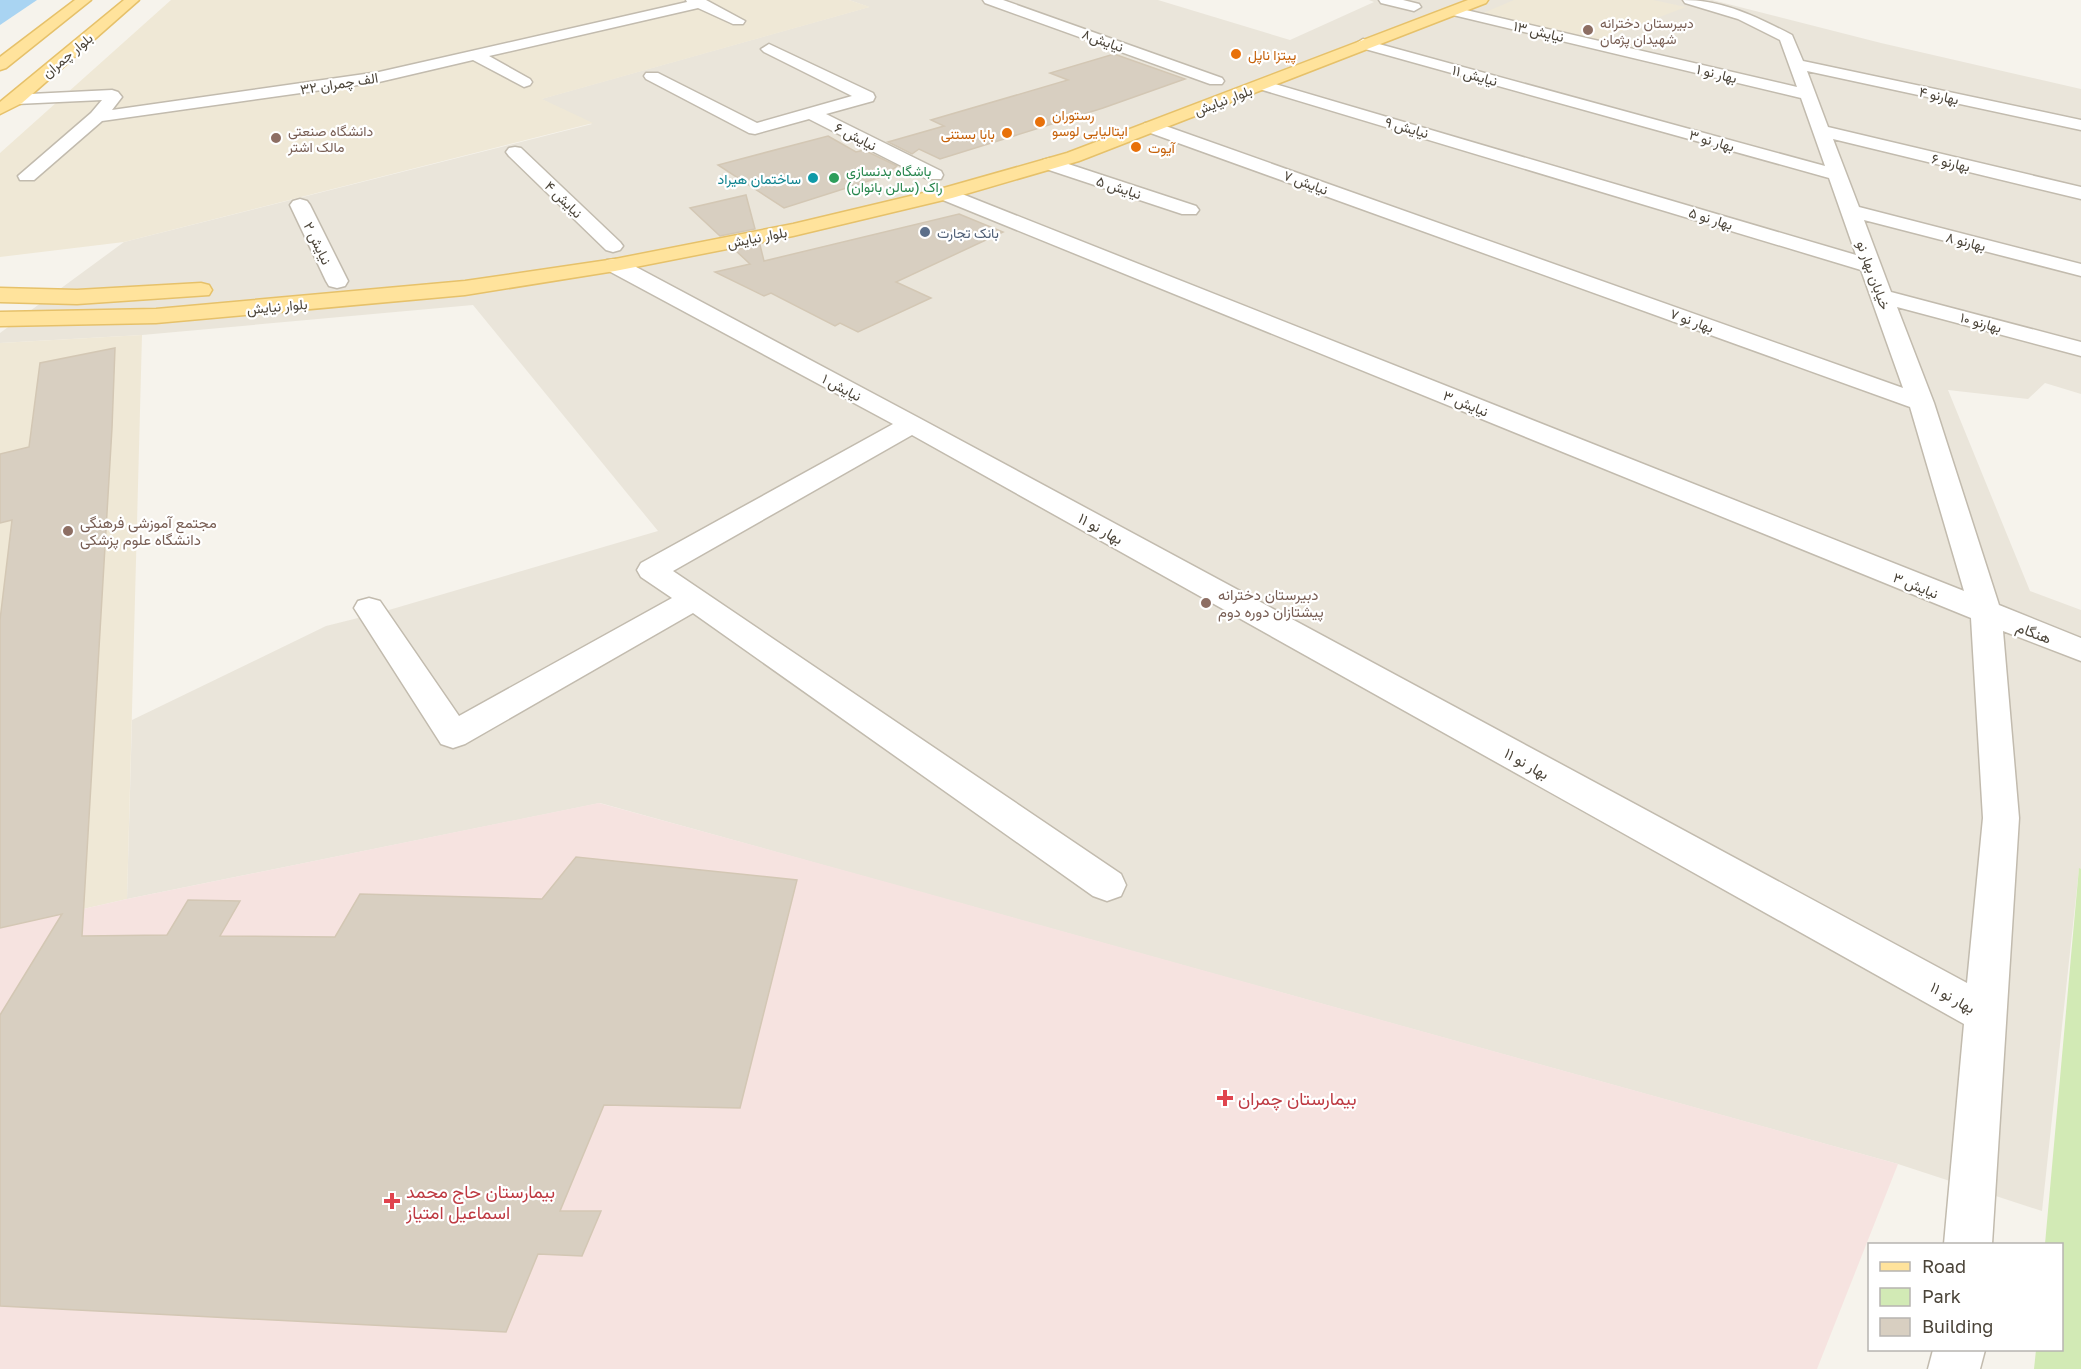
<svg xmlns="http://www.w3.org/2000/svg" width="2081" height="1369" viewBox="0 0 2081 1369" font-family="'Golos Text',Vazirmatn,sans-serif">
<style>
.residential{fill:#eae5da}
.education{fill:#efe8d6}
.medical{fill:#f6e3e0}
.green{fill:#d2eab5}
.water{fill:#a9d4f2}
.building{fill:#d8cfc1;stroke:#d3c7b4;stroke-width:1.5}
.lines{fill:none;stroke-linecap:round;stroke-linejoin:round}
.minor-casing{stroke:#c2bbae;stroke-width:3}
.major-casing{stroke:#e6c16a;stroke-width:3}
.minor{fill:#fff;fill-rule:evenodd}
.major{fill:#ffe39c;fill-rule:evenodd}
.education-dot{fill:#8d6e63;stroke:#fff;stroke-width:2}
.food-dot{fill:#e8710a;stroke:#fff;stroke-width:2}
.culture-dot{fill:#0f9aa8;stroke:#fff;stroke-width:2}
.leisure-dot{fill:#2e9e5b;stroke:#fff;stroke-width:2}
.service-dot{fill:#5c6f8a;stroke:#fff;stroke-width:2}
.health-dot{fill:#e0444e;stroke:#fff;stroke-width:2}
.labels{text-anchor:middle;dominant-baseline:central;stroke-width:4.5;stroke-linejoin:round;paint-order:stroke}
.far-education-label{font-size:14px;fill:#785e54;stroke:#fff;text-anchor:start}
.far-street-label{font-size:14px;fill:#4b4439;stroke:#fff}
.far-food-label{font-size:14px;fill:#c56008;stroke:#fff;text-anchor:start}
.far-leisure-label{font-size:14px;fill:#27864d;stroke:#fff;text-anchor:start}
.far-culture-label{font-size:14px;fill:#0d838f;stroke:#fff;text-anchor:end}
.far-service-label{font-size:14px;fill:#4e5e75;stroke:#fff;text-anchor:start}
.education-label{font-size:15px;fill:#785e54;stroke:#fff;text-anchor:start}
.street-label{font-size:15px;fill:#4b4439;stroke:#fff}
.near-health-label{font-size:18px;fill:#be3a42;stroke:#fff;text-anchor:start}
</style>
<rect width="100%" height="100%" fill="#f6f3ec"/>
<!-- residential -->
<path class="residential" d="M 849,0 L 1158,0 L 1290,40 L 1374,2 L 1369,0 L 1712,0 L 1881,43 L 2081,89 L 2081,394 L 2045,383 L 2028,399 L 1948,390 L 2030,591 L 2081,610 L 2081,869 L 2079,869 L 2042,1211 L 1898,1164 L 600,803 L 127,899 L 132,720 L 326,626 L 382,612 L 658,531 L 473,305 L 142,335 L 0,343 L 0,333 L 124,242 L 592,124 L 541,99 L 869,7 Z"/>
<!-- education -->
<g class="education">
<path d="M 171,0 L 849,0 L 870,7 L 542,99 L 593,123 L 124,242 L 0,257 L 0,153 Z"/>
<path d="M 1514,0 L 1653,0 L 1686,7 L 1596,41 L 1481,14 Z"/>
<path d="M 142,335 L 127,899 L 0,928 L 0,343 Z"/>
</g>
<!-- medical -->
<path class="medical" d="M 599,803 L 890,883 L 1898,1164 L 1817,1369 L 0,1369 L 0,928 L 127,899 Z"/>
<!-- green -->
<path class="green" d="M 2079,868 L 2081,869 L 2081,1369 L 2034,1369 L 2036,1350 L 2062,1350 L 2062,1244 L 2045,1244 Z"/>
<!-- water -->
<path class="water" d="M 0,0 L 37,0 L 0,25 Z"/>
<!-- building -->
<g class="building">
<path d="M 1114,54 L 1185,79 L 1103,108 L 940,159 L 919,149 L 912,154 L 888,142 L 944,126 L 931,120 L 1068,80 L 1050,73 Z"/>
<path d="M 828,136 L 856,152 L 864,150 L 897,166 L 884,176 L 784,208 L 718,165 Z"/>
<path d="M 746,195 L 755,229 L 720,236 L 690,208 Z"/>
<path d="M 959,214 L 1003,232 L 896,282 L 931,298 L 858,332 L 840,323 L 835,326 L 771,293 L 764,296 L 715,272 L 750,264 L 735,250 L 760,245 L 764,261 Z"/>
<path d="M 115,348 L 112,428 L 82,936 L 167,935 L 188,900 L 240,901 L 220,936 L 335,937 L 360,894 L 542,899 L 576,857 L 797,880 L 740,1108 L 604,1105 L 560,1211 L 601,1211 L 582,1256 L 538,1254 L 506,1332 L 0,1306 L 0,1015 L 62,914 L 0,928 L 0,620 L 12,520 L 0,523 L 0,454 L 29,447 L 40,363 Z"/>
</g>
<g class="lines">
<!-- minor casing -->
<g class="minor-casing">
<g id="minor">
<path d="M 686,0 L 706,0 L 745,21 L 743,24 L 733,24 L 698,8 L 489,56 L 530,79 L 532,82 L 530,85 L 524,87 L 473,60 L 379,82 L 102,121 L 34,180 L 20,180 L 18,176 L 91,113 L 102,100 L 16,104 L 10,103 L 8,99 L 10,95 L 112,90 L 118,92 L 122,97 L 112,110 L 379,72 L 687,2 Z"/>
<path d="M 983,0 L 1003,0 L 1222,78 L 1224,81 L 1222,84 L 1210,84 L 985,3 Z"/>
<path d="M 1379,0 L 1403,0 L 1419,4 L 1421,7 L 1414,11 L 1381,3 Z"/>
<path d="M 1683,0 C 1723,0 1757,17 1792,35 L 1803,61 L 2081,120 L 2081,130 L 1807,71 L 1828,127 L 2081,187 L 2081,199 L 1833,139 L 1859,207 L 2081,264 L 2081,276 L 1864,220 L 1891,292 L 2081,342 L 2081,356 L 1897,307 L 1934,403 L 1999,605 L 2081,638 L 2081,661 L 2003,631 L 2019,818 L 1992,1244 L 1944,1244 L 1964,1024 L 912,435 L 673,571 L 1121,874 L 1126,885 L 1121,896 L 1107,901 L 1093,896 L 693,613 L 465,744 L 453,748 L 441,744 L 354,608 L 358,601 L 369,598 L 380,601 L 459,716 L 672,598 L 641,577 L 637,570 L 641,563 L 893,424 L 607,270 L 604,265 L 607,260 L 615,259 L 623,260 L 921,419 L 1967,983 L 1983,818 L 1971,618 L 938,198 L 935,194 L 938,190 L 952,190 L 1964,591 L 1910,407 L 1145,131 L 1142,127 L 1145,123 L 1157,123 L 1903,388 L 1861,270 L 1256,88 L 1254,85 L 1262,80 L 1268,82 L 1856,255 L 1829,178 L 1358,47 L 1355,44 L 1363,39 L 1368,41 L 1825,166 L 1801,98 L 1453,15 L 1446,11 L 1453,7 L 1797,87 L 1780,40 L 1738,19 L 1685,3 Z"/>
<path d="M 769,44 L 873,93 L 875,97 L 873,101 L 826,114 L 941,171 L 943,175 L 941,179 L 927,179 L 809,119 L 755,134 L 749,133 L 646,79 L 644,76 L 646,73 L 658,73 L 757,123 L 852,96 L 764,52 L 761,49 Z"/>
<path d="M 515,147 L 521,148 L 620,242 L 623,246 L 620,250 L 613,252 L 606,250 L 509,156 L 506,152 L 509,148 Z"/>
<path d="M 1050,158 L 1196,206 L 1199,210 L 1196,214 L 1182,214 L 1043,168 L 1041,164 L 1043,160 Z"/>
<path d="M 300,199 L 307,201 L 310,205 L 348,281 L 345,286 L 337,288 L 329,286 L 326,281 L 290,205 L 293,201 Z"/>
<path d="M 1933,1350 L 1985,1350 L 1980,1369 L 1928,1369 Z"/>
</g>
</g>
<!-- major casing -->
<g class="major-casing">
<g id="major">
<path d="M 75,0 L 91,0 L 6,68 L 0,70 L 0,57 Z"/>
<path d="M 124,0 L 139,0 L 22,103 L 0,114 L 0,102 Z"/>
<path d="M 1468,0 L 1488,0 L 1486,3 L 1079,161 L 952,198 L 793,236 L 615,271 L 465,295 L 156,323 L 0,326 L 0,312 L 156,309 L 465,281 L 615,259 L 793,224 L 940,189 L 1067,153 Z"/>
<path d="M 201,283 L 209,285 L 212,290 L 209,295 L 77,304 L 0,302 L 0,288 L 77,290 Z"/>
</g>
</g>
<!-- minor -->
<use href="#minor" class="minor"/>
<!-- major -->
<use href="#major" class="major"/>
</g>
<!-- markers -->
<g class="education-dot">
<circle cx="1588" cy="30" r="6"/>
<circle cx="276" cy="138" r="6"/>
<circle cx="68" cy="531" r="6"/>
<circle cx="1206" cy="603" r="6"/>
</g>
<g class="food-dot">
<circle cx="1236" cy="54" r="6"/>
<circle cx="1040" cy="122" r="6"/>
<circle cx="1007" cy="133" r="6"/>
<circle cx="1136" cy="147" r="6"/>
</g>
<circle class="culture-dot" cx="813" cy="178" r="6"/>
<circle class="leisure-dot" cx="834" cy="178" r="6"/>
<circle class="service-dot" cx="925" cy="232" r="6"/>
<g class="health-dot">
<path d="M1222 1089h6v6h6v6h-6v6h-6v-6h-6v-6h6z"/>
<path d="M389 1192h6v6h6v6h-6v6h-6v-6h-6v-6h6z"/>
</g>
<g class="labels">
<!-- far-education labels -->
<g class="far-education-label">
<text x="1600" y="22">دبیرستان دخترانه<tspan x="1600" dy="16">شهیدان پژمان</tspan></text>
<text x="288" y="130">دانشگاه صنعتی<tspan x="288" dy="16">مالک اشتر</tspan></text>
</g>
<!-- far-street labels -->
<g class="far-street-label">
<text transform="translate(1539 31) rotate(13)">نیایش ۱۳</text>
<text transform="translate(1103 40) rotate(20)">نیایش۸</text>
<text transform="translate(67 55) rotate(-40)">بلوار چمران</text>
<text transform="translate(1717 73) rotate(14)">۱ بهار نو</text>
<text transform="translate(1475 75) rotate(15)">نیایش ۱۱</text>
<text transform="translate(339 83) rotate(-9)">۳۲ الف چمران</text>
<text transform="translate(1939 95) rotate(12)">۴ بهارنو</text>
<text transform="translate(1223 100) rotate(-21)">بلوار نیایش</text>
<text transform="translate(1407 127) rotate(16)">نیایش ۹</text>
<text transform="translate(856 136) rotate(27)">نیایش ۶</text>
<text transform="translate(1712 140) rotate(16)">۳ بهار نو</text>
<text transform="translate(1951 162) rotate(13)">۶ بهارنو</text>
<text transform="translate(1306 182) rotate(20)">نیایش ۷</text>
<text transform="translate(1119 187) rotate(18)">نیایش ۵</text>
<text transform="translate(564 199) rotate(44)">نیایش ۴</text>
<text transform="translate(1711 218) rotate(17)">۵ بهار نو</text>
<text transform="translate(757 237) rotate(-11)">بلوار نیایش</text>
<text transform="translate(1966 241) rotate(14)">۸ بهارنو</text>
<text transform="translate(318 243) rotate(64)">نیایش ۲</text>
<text transform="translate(1874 275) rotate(70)">خیابان بهار نو</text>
<text transform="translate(277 306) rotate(-5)">بلوار نیایش</text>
<text transform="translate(1692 320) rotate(20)">۷ بهار نو</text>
<text transform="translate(1981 322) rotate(15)">۱۰ بهارنو</text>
<text transform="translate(842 387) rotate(28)">نیایش ۱</text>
<text transform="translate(1466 403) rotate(22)">نیایش ۳</text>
<text transform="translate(1916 585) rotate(22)">نیایش ۳</text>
</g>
<!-- far-food labels -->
<g class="far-food-label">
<text x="1248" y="54">پیتزا ناپل</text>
<text x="1052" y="114">رستوران<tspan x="1052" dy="16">ایتالیایی لوسو</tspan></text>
<text x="995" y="133" text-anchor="end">بابا بستنی</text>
<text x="1148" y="147">آیوت</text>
</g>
<!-- far-leisure labels -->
<g class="far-leisure-label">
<text x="846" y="170">باشگاه بدنسازی<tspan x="846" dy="16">راک (سالن بانوان)</tspan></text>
</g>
<!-- far-culture labels -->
<g class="far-culture-label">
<text x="801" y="178">ساختمان هیراد</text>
</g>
<!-- far-service labels -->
<g class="far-service-label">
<text x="937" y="232">بانک تجارت</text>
</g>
<!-- education labels -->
<g class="education-label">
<text x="80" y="522">مجتمع آموزشی فرهنگی<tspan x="80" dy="17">دانشگاه علوم پزشکی</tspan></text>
<text x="1218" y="594">دبیرستان دخترانه<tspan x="1218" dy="17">پیشتازان دوره دوم</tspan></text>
</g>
<!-- street labels -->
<g class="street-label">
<text transform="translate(1101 528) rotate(29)">۱۱ بهار نو</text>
<text transform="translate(2034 632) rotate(21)">هنگام</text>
<text transform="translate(1527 763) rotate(29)">۱۱ بهار نو</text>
<text transform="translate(1953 997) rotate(29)">۱۱ بهار نو</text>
</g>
<!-- near-health labels -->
<g class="near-health-label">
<text x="1238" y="1098">بیمارستان چمران</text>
<text x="406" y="1191">بیمارستان حاج محمد<tspan x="406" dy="21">اسماعیل امتیاز</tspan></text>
</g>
</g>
<!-- legend -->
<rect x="1868" y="1243" width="195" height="108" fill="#ffffff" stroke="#b7b4b0" stroke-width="1.5"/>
<rect x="1880" y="1262" width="30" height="9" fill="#ffe39c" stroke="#b7b4b0" stroke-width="1.5"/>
<text x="1922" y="1273" font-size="18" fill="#4b4439">Road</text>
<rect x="1880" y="1288" width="30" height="18" fill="#d2eab5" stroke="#b7b4b0" stroke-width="1.5"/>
<text x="1922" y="1303" font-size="18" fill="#4b4439">Park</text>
<rect x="1880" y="1318" width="30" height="18" fill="#d8cfc1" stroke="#b7b4b0" stroke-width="1.5"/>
<text x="1922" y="1333" font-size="18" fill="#4b4439">Building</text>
</svg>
